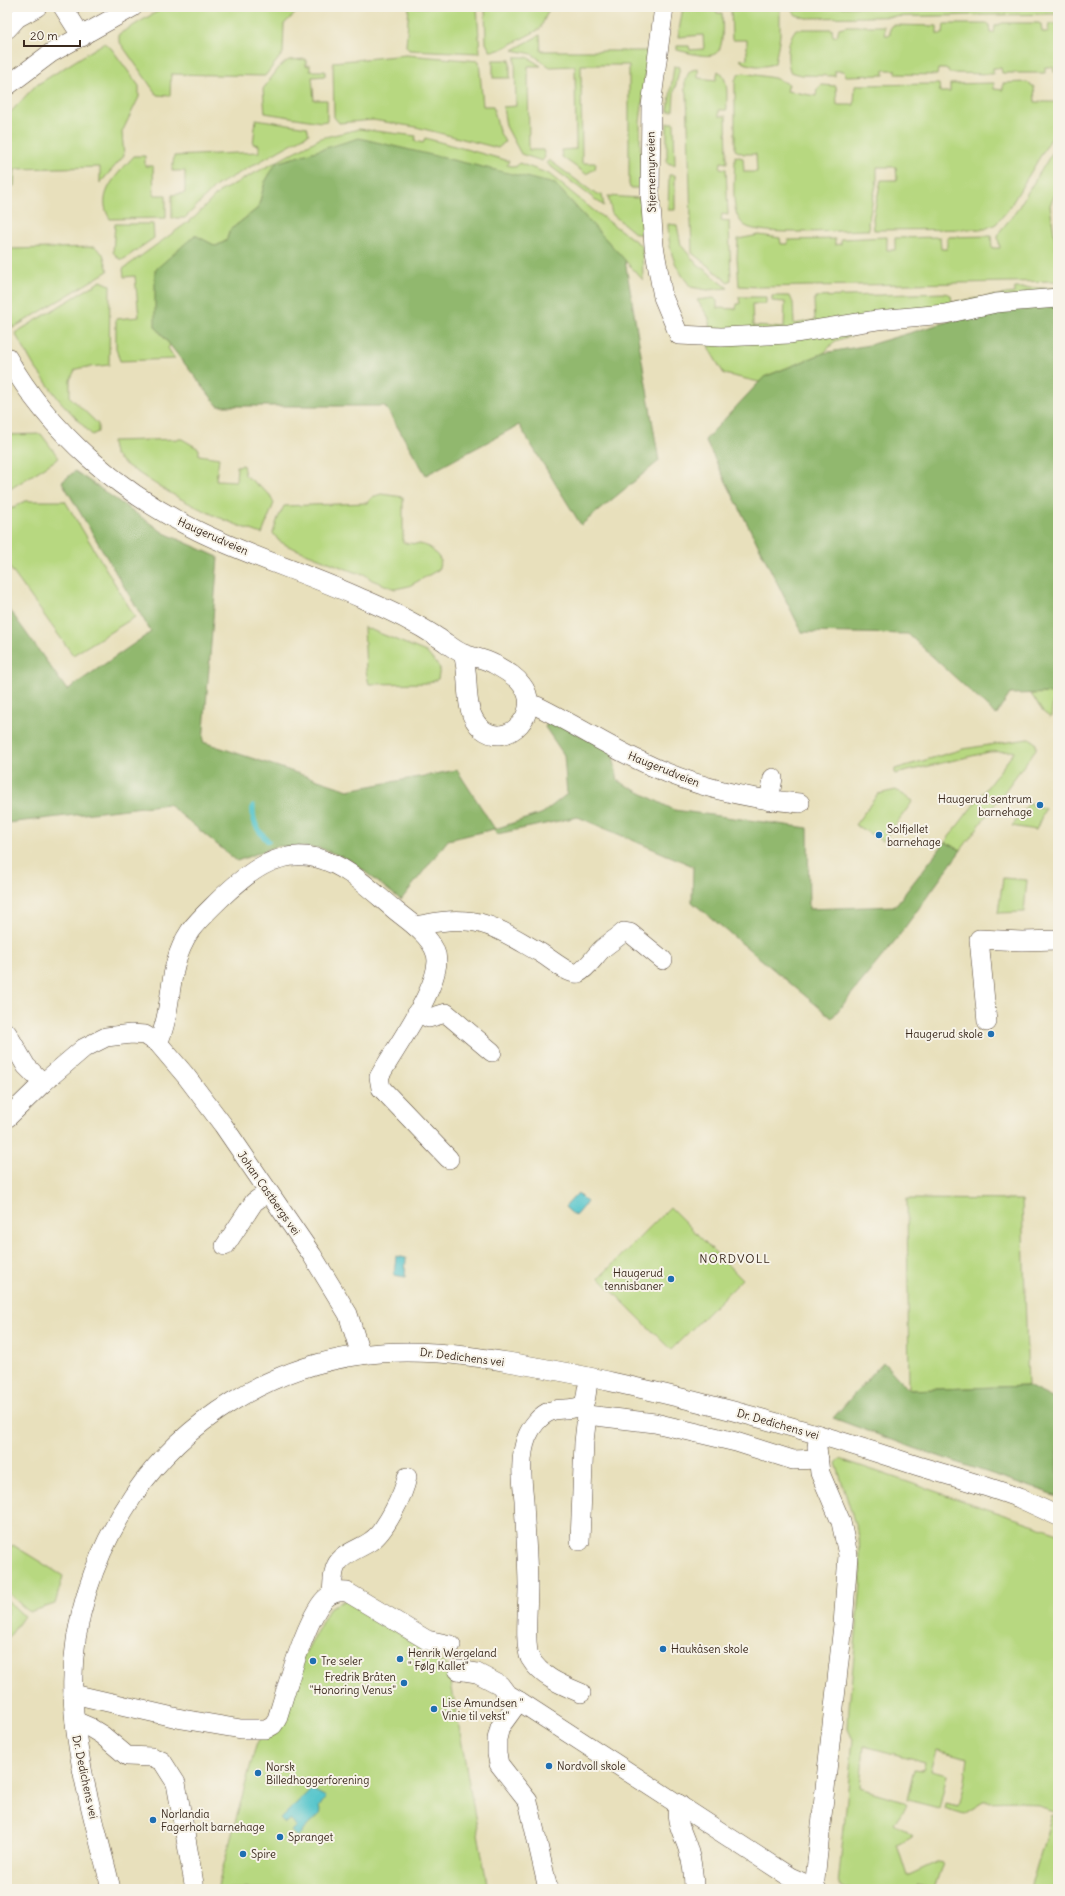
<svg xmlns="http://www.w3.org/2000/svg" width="1065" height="1896" viewBox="0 0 1065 1896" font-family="Delius,sans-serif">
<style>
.green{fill:#b7d880;stroke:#79814f}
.forest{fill:#91b86e;stroke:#667146}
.water{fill:#58c6cc;stroke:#4a7875}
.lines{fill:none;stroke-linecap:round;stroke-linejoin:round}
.stream{stroke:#58c6cc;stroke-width:5.5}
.minor-casing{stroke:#554536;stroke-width:20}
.minor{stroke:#fff;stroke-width:19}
.poi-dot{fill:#1f6fb2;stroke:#f7f3e8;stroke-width:1.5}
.labels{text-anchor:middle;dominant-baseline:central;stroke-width:4;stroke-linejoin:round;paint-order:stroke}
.street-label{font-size:11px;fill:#3b2a1e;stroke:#f7f3e8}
.poi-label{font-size:11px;fill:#3b2a1e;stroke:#f7f3e8;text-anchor:start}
.neighbourhood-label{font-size:12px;letter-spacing:1px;fill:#3b2a1e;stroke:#f7f3e8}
</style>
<rect width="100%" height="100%" fill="#f7f3e8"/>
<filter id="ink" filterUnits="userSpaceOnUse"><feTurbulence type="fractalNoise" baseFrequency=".025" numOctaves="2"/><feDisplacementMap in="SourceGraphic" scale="8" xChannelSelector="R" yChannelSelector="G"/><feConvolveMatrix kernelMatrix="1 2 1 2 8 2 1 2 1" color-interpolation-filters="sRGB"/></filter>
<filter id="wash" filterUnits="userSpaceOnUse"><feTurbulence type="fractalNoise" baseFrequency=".012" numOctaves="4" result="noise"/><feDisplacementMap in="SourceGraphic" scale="16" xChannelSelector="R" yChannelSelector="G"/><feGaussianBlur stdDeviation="0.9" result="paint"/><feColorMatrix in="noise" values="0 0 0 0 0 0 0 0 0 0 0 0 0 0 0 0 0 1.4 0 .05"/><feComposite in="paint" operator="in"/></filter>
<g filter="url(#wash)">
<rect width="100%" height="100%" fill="#e8e0bc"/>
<!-- green -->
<g class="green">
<path d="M 165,7 L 302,7 L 284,24 L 283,53 L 265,76 L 171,74 L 170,96 L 157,95 L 119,41 L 119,34 Z"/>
<path d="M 409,7 L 477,7 L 480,53 L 409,50 L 406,46 Z"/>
<path d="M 485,7 L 550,7 L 540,29 L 500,50 L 490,51 L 486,43 Z"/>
<path d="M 683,7 L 716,7 L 717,13 L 722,13 C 724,59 720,61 677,50 L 677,46 L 689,46 L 690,50 L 704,49 L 703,35 L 678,37 Z"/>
<path d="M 731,7 L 780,7 L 780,35 L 775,63 C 766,68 748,67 740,60 L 747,59 L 747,40 L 732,40 Z"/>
<path d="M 789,7 L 1058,7 L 1058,14 L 806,18 L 796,15 Z"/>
<path d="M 1003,23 L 1038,23 L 1041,24 L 1042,32 L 1048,32 L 1049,24 L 1058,24 L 1058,72 L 1054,72 L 1053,67 L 1045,67 L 1045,73 L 1002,73 L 1001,68 L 993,68 L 993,74 L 949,73 L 948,69 L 938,69 L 937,75 L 896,74 L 896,70 L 884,70 L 884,75 L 845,76 L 844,71 L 835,71 L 835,76 L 802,75 L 790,72 C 786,58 787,40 796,29 L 832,29 L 833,36 L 837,36 L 839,28 L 847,26 L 884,26 L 885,35 L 890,35 L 890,29 L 893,25 L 937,26 L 937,34 L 943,34 L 944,24 L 989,24 L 990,33 L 994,33 L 995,26 Z"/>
<path d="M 540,35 L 541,51 L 648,51 L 640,123 L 641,188 L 630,188 L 629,184 L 629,65 L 581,65 L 582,163 L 596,163 L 595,169 L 586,174 L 562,157 L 561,150 L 576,149 L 575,66 L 550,67 L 532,54 L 513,50 Z"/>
<path d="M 104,43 L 111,48 L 139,86 L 139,97 L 122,132 L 124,156 L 100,183 L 100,167 L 15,169 L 14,186 L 7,186 L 7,116 L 35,86 Z"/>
<path d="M 406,55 L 479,61 L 483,106 L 493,106 L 499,131 L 505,142 L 498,148 L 416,127 L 373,120 L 339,123 L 334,117 L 333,62 Z"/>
<path d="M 515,57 L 527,57 L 541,66 L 528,66 L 529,150 L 543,150 L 545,157 L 542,161 L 521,154 L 506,126 L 503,107 L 516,106 Z"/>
<path d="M 306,59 L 306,66 L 310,65 L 310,71 L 325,71 L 325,76 L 312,77 L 314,100 L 327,100 L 327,121 L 321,122 L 265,113 L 263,89 L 281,65 L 289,60 Z"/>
<rect x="493" y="60" width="17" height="18"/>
<path d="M 674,66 L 680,67 L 674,93 L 673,111 L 668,111 Z"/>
<path d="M 698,68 L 698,78 L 716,80 L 718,71 C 730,79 726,97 727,110 L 719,110 L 719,116 L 726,116 L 727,163 L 721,162 L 720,168 L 726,169 L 728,215 L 722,214 L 721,220 L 729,221 L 731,280 L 728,282 L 692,253 L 687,92 L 685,91 L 685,80 L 690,71 Z"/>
<path d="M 744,73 L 774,78 L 789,84 L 787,91 L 816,96 L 817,89 L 822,85 L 836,86 L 837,105 L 854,105 L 855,87 L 856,85 L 939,84 L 940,92 L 950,92 L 950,84 L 994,83 L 994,89 L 1003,90 L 1003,83 L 1027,82 L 1034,87 L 1035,102 L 1057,102 L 1056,84 L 1058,84 L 1058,127 L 1008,210 L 996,224 L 985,229 L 874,230 L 873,218 L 881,180 L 897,180 L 896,167 L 877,167 L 877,180 L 868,223 L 869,230 C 847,230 758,237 744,225 C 742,224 739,219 738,217 C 731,205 735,171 735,156 L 743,158 L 744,172 L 757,172 L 756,154 L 744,154 L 735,150 L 735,80 L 739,74 Z"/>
<path d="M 256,119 L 307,127 L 309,134 L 216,186 L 185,218 L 172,218 L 172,195 L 185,193 L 185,171 L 172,171 L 174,156 L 259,152 L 259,145 L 253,144 Z"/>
<path d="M 667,123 L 674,123 L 675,165 L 667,163 Z"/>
<path d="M 359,129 L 416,136 L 415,141 L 423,143 L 425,138 L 509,161 L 507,165 L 516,167 L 519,163 L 549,174 L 593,210 L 642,246 L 643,280 L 555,184 L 265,182 L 258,208 L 230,230 L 226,241 L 216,246 L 194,235 L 155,326 L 170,345 L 168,348 L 175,359 L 120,361 L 116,349 L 116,319 L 139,317 L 135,276 L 124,277 L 123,269 L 195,217 L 219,192 L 321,138 Z"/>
<path d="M 1058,143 L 1058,188 L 1050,205 L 1057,256 L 1058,281 L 760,287 L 739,286 L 737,258 L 738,239 L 759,235 L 780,238 L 781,244 L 788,244 L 788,240 L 835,239 L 835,245 L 841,244 L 841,239 L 887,237 L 887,250 L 895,250 L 895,238 L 940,237 L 941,249 L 947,249 L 947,237 L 991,236 L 992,248 L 1000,248 L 998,237 L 1000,231 L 1015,213 Z"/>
<path d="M 134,156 L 145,156 L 145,166 L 153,166 L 154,195 L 166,195 L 166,218 L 110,219 C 94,194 118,174 134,156 Z"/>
<path d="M 549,160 L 594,193 L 602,195 L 604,206 L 546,163 Z"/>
<path d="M 669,175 L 675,175 L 675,210 L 668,210 Z"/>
<path d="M 608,196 L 638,198 L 641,200 L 642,234 L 636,234 L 612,214 Z"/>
<path d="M 115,224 L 153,224 L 154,238 L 124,259 L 119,259 L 113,252 Z"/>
<path d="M 668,224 L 677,225 L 681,245 L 695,262 L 728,288 L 707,290 L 691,287 C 673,265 669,252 668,224 Z"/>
<path d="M 95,247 L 103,254 L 108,271 L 13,328 L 7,314 L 7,262 L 11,261 L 10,249 Z"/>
<path d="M 101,281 L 110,285 L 109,365 L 80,368 L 75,370 L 70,380 L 70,397 L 98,424 L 98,432 L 92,435 L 60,401 L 34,366 L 15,333 Z"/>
<path d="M 1015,288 L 1058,288 L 1058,293 L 862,332 L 835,341 L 824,353 L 764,377 L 759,382 L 724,374 L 709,349 L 710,343 L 709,318 L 697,300 L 714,298 L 717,301 L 717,308 L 736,309 L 737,304 L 740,304 L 739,297 L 766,297 L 766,304 L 752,304 L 753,326 L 784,328 L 785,302 L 772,301 L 772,296 L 790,296 L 793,303 L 794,324 L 815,320 L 814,301 L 816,297 L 945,293 L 951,295 L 952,302 L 1014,293 Z"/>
<path d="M 41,434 L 59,458 L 7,491 L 7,435 Z"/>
<path d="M 182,439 L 199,449 L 199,455 L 219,458 L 216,480 L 236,481 L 237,466 L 243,465 L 245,475 L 270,495 L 274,503 L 262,534 C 218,519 178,500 140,474 C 132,469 122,463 116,456 C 113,452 112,446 112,441 Z"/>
<path d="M 381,494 L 403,497 L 403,543 C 423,544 430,543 441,561 L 438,570 L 409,586 L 395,589 L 372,580 L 364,574 L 354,572 L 288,546 L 279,541 L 273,533 L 278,518 L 284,506 L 367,503 L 372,497 Z"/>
<path d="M 25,501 L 65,501 L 135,617 L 73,655 L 7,564 L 7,511 Z"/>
<path d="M 364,627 L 426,652 L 440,668 L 438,679 L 429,683 L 369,684 L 366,671 Z"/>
<path d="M 1054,693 L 1051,718 L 1043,712 L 1031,694 Z"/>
<path d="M 1028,739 L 1033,740 L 1036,744 L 1036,749 L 961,850 L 945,842 L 1015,751 L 989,752 L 895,774 L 895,769 L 963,749 Z"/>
<path d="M 896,790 L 913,801 L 883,841 L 855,825 L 878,794 Z"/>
<path d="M 1029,803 L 1045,809 L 1036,830 L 1012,826 Z"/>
<path d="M 1003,878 L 1027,880 L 1024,912 L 998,913 Z"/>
<path d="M 907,1199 L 1022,1200 L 1028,1386 L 909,1390 Z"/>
<path d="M 670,1207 L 742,1279 L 671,1350 L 599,1278 Z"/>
<path d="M 840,1459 L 1058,1533 L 1058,1812 L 1021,1801 L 983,1802 L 964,1814 L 944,1808 L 945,1803 L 959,1806 L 965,1781 L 968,1758 L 937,1750 L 931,1771 L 947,1775 L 939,1808 L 907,1800 L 914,1769 L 923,1770 L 925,1762 L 864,1746 L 860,1788 L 903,1801 L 907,1805 L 894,1824 L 913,1836 L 897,1845 L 907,1876 L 939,1861 L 943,1862 L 934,1889 L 917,1885 L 915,1889 L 845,1889 L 838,1885 L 853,1740 L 848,1729 L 849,1707 L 861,1584 L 859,1537 L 836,1463 Z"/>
<path d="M 13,1545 L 63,1576 L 55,1604 L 29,1612 L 7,1592 L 7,1550 Z"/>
<path d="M 348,1599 L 448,1666 L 488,1889 L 220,1889 L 218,1886 L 256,1745 L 330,1607 Z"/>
<path d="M 7,1600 L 24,1616 L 9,1637 L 7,1636 Z"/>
<path d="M 1052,1815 L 1058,1816 L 1058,1889 L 1030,1889 Z"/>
</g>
<!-- forest -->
<g class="forest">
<path d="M 359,138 L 555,184 L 625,260 L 659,461 L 581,525 L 519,425 L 426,475 L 385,406 L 218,406 L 155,326 L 155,270 L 195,235 L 216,246 L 226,241 L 230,230 L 258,208 L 265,182 L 276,163 Z"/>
<path d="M 1052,305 L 1058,309 L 1058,667 L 1054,693 L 1010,694 L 996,715 L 908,634 L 802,632 L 705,440 L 764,377 L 824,353 L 869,345 L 950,321 L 1007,309 Z"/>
<path d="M 75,471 L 164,533 L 218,557 L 203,742 L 348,790 L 457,770 L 495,829 L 543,813 L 567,794 L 564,755 L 545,727 L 550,720 L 612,751 L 618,781 L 674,810 L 808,828 L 809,909 L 895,906 L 945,842 L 961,850 L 898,937 L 832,1018 L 692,902 L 693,866 L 578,817 L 497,834 L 494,829 L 448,840 L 401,900 L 350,860 L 320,848 L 277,846 L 237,861 L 168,804 L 7,823 L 7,606 L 67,690 L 151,632 L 62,482 Z"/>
<path d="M 883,1362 L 909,1390 L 1028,1386 L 1058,1401 L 1058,1496 L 914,1448 L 833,1418 Z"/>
</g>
<!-- water -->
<g class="water">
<path d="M 578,1193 L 587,1202 L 575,1216 L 565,1207 Z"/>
<path d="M 396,1256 L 406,1258 L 405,1277 L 394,1275 Z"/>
<path d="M 311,1789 L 326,1797 L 319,1807 L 321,1812 L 297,1837 L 291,1831 L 296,1826 L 290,1820 L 285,1824 L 280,1819 Z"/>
</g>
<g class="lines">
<!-- stream -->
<path class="stream" d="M 253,806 C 252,822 257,830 268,841"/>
</g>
</g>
<g filter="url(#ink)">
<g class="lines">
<!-- minor casing -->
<g class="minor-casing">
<g id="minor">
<path d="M 63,7 L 82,37"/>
<path d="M 664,7 L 651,106 L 650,193 L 654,246 L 663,297 L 679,335 L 721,337 L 789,334 L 877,320 L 945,314 L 996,303 L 1058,298"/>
<path d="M 7,29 L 17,18 L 37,7"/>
<path d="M 7,86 L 51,53 L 133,7"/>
<path d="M 7,357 C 50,433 120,493 198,531 C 251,557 309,574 363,599 C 389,610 414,622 437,637 C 446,642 455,651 464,654 C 475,658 483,658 494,664 C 504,670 515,675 522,685 C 543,711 508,750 482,729 C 461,712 471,677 463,654"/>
<path d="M 537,706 C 570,722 601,742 634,758 C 686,784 742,799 800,803"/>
<path d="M 769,801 L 773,778"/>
<path d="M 415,926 C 431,923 450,919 466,921 C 492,922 517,940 539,952 C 547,956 570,976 578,973 C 587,969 595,956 602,949 C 609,943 617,938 624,932 L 630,933 L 663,960"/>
<path d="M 417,1012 L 429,1018 L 446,1013 L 492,1052"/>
<path d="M 987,1022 L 979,939 L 1022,941 L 1058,940"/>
<path d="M 7,1033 L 26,1066 L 43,1083"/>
<path d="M 158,1043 C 175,1006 165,968 190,931 C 198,920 209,910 219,900 C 246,874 276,848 317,858 C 347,865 373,892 396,911 C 411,923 437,940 437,961 C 436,993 395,1048 379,1077 L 381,1088 L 449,1159"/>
<path d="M 7,1118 L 43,1083 L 84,1048 L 106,1037 L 131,1034 L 145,1035 L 158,1043 L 186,1076 L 223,1125 L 312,1255 L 348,1314 L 361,1355"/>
<path d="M 225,1246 L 254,1202 L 268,1192"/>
<path d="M 587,1415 L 655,1423 L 736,1442 L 793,1460 L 819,1459"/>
<path d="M 580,1541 L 584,1442 L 587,1415 L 581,1406"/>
<path d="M 332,1594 C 333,1586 332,1574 336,1566 C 342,1553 360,1549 371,1541 C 385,1532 404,1494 407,1477"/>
<path d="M 458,1670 L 477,1673 L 500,1685 L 506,1693 L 519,1701 L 790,1877 L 817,1889"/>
<path d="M 581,1693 C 562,1685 541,1677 530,1658 C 524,1646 528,1604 528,1588 C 528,1559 525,1530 524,1500 C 522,1480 519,1457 527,1437 C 531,1427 540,1415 551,1411 C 560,1407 571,1411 581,1406 C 586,1403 586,1395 587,1389"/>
<path d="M 73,1694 L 182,1719 L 241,1729 L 266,1729 L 273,1725 L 277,1719 C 286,1690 306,1618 325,1599 C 331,1593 338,1591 347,1592 L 427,1640 L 451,1645"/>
<path d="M 519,1701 L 500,1727 L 497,1739 L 497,1754 L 499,1764 L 528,1801 L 548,1889"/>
<path d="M 75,1721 L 89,1727 L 102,1735 L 127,1756 L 152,1757 L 162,1761 L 176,1783 L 195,1889"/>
<path d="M 679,1804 C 673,1819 684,1835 688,1849 C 692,1862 694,1875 694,1889"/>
<path d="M 111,1889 C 96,1825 75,1761 73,1695 C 70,1625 94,1554 133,1496 C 185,1420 270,1367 361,1355 C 411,1348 459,1354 508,1362 C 543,1368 578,1374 612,1382 C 713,1404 813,1431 912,1464 C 947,1475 985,1485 1019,1498 C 1032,1504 1045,1510 1058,1516"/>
<path d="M 814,1889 L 843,1625 L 848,1555 L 841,1522 L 820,1473 L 817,1447 L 819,1435"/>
</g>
</g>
<!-- minor -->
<use href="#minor" class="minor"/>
</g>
</g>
<!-- markers -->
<g class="poi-dot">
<circle cx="1040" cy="805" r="4"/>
<circle cx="879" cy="835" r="4"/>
<circle cx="991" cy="1034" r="4"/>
<circle cx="671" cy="1279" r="4"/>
<circle cx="663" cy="1649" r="4"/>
<circle cx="400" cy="1659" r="4"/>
<circle cx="313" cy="1661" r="4"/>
<circle cx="404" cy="1683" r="4"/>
<circle cx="434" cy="1709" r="4"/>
<circle cx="549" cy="1766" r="4"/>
<circle cx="258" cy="1773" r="4"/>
<circle cx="153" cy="1820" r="4"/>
<circle cx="280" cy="1837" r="4"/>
<circle cx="243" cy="1854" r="4"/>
</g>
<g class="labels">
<!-- street labels -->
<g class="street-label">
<text transform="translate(651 172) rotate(-91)">Stjernemyrveien</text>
<text transform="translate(213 536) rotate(24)">Haugerudveien</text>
<text transform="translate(664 769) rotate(22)">Haugerudveien</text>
<text transform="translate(269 1193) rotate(55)">Johan Castbergs vei</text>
<text transform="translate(462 1357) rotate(7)">Dr. Dedichens vei</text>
<text transform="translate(778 1424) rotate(16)">Dr. Dedichens vei</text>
<text transform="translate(85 1777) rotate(78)">Dr. Dedichens vei</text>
</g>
<!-- poi labels -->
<g class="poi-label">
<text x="1032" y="799" text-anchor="end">Haugerud sentrum<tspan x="1032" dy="13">barnehage</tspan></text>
<text x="887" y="829">Solfjellet<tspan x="887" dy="13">barnehage</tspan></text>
<text x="983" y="1034" text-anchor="end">Haugerud skole</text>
<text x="663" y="1273" text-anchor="end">Haugerud<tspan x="663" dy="13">tennisbaner</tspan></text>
<text x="671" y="1649">Haukåsen skole</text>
<text x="408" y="1653">Henrik Wergeland<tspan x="408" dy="13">" Følg Kallet"</tspan></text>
<text x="321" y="1661">Tre seler</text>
<text x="396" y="1677" text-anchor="end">Fredrik Bråten<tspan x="396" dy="13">"Honoring Venus"</tspan></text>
<text x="442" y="1703">Lise Amundsen "<tspan x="442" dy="13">Vinie til vekst"</tspan></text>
<text x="557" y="1766">Nordvoll skole</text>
<text x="266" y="1767">Norsk<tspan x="266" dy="13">Billedhoggerforening</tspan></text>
<text x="161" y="1814">Norlandia<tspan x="161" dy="13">Fagerholt barnehage</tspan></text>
<text x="288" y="1837">Spranget</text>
<text x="251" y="1854">Spire</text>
</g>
<!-- neighbourhood labels -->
<g class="neighbourhood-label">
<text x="735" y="1258">NORDVOLL</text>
</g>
</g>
<!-- margin -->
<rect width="1065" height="1896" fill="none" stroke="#f7f3e8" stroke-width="24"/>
<!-- scale -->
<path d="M24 40v6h56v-6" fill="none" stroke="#3b2a1e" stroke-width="2"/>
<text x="30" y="40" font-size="12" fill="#3b2a1e" stroke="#f7f3e8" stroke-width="3" paint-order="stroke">20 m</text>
</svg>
